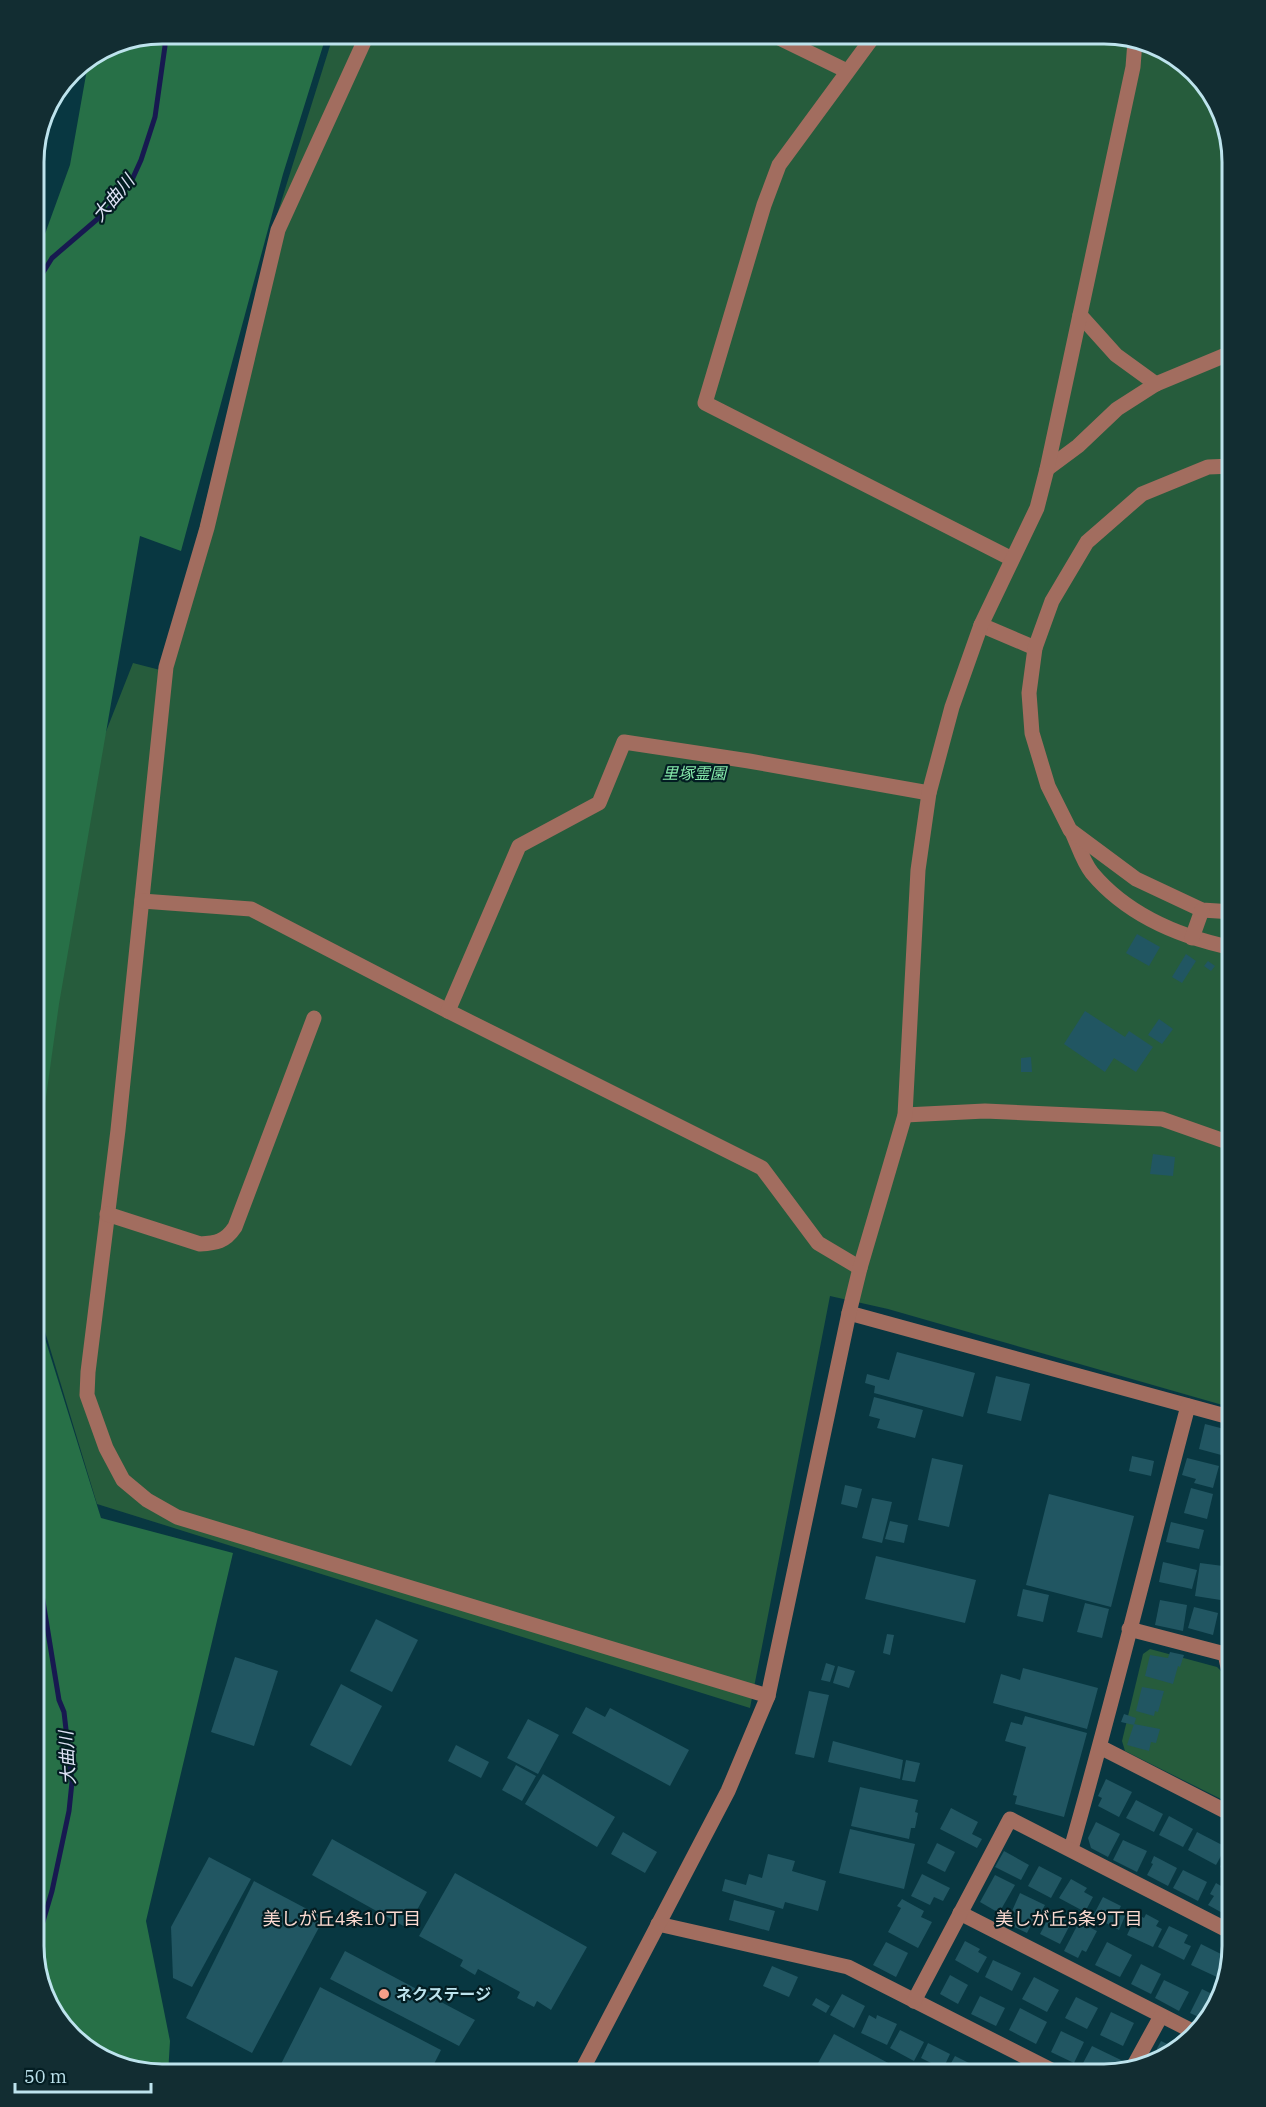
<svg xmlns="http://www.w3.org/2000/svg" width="1266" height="2107" viewBox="0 0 1266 2107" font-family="'IBM Plex Serif','Noto Sans JP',serif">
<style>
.green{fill:#265c3c}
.forest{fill:#277047}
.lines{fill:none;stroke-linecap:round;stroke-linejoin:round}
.stream{stroke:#171950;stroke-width:5}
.building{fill:#215662}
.minor{stroke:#a26d5f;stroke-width:15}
.poi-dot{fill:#f49e88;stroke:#031d22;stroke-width:2}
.labels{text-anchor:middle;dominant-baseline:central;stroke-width:4.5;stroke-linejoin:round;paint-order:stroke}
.park-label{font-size:16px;font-style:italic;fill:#85e8aa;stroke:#031d22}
.poi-label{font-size:16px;font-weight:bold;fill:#bde3ed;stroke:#031d22;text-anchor:start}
.water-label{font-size:18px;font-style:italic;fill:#dfe3f6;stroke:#031d22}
.neighbourhood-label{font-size:18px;fill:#fcdad1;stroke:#031d22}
.rim{fill:none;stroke:#bde3ed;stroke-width:3}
</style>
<rect width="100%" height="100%" fill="#083741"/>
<!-- green -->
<g class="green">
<path d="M 334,33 L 1113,33 L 1176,54 L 1220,104 L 1233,161 L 1233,1408 L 888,1309 L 830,1296 L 750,1708 L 97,1504 L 33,1292 L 33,1204 L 47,1063 L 94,762 L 133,663 L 164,671 L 276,218 Z"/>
<path d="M 1150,1649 L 1217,1667 L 1222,1672 L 1233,1722 L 1233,1805 L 1125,1751 L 1122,1741 L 1143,1654 Z"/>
</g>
<!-- forest -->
<g class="forest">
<path d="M 161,33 L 327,33 L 283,174 L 181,551 L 140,536 L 59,1004 L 33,1190 L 33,267 L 70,165 L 89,58 L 113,43 Z"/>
<path d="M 33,1300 L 101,1518 L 233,1553 L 146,1921 L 170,2041 L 168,2074 L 153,2074 L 90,2053 L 46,2003 L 33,1946 Z"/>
</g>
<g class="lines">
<!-- stream -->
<g class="stream">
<path d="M 33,346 L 42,274 L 52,258 L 108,210 L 131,182 L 141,160 L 155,117 L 165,46 L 163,33"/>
<path d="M 33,1944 L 42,1925 L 52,1891 L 69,1811 L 72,1782 L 64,1712 L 59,1700 L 42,1595 L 33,1570"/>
</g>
</g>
<!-- building -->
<g class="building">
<path d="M 40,126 L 43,128 L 37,141 L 36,141 Z"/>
<path d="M 1137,934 L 1160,947 L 1149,966 L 1126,953 Z"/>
<path d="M 1186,954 L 1196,961 L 1182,983 L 1172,977 Z"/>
<path d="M 1208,961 L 1215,966 L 1211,971 L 1204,966 Z"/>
<path d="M 1085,1011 L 1125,1037 L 1129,1031 L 1153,1047 L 1136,1072 L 1114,1058 L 1105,1072 L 1064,1044 Z"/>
<path d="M 1159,1019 L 1173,1029 L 1162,1044 L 1148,1035 Z"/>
<path d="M 1031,1057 L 1032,1072 L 1021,1072 L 1021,1058 Z"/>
<path d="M 1153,1154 L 1175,1157 L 1173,1176 L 1150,1174 Z"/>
<path d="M 897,1352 L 975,1373 L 963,1417 L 874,1393 L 875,1386 L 865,1383 L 867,1374 L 889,1380 Z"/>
<path d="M 996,1376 L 1030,1384 L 1021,1421 L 987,1413 Z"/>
<path d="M 874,1397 L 923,1410 L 915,1438 L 877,1428 L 880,1419 L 869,1416 Z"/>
<path d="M 1205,1424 L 1232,1431 L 1225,1456 L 1199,1449 Z"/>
<path d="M 1132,1456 L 1154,1461 L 1151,1476 L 1129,1471 Z"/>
<path d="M 932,1458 L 963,1465 L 949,1527 L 918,1520 Z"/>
<path d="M 1187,1458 L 1219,1466 L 1213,1488 L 1194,1483 L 1196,1479 L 1182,1475 Z"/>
<path d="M 845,1485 L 862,1489 L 857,1508 L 841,1504 Z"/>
<path d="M 1191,1488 L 1213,1494 L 1207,1519 L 1184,1513 Z"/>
<path d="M 1049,1494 L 1134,1516 L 1111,1607 L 1026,1585 Z"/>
<path d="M 872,1498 L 892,1502 L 882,1543 L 862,1538 Z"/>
<path d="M 890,1521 L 908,1525 L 904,1543 L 885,1539 Z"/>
<path d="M 1171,1522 L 1204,1530 L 1199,1549 L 1166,1542 Z"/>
<path d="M 876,1556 L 976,1580 L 965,1623 L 865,1599 Z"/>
<path d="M 1163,1562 L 1197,1570 L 1192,1589 L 1159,1582 Z"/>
<path d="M 1200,1563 L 1223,1566 L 1221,1576 L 1231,1577 L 1227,1601 L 1195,1596 Z"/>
<path d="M 1023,1589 L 1049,1595 L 1043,1622 L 1017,1616 Z"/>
<path d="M 1160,1600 L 1187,1605 L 1183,1631 L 1155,1625 Z"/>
<path d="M 1085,1603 L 1109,1609 L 1102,1638 L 1077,1632 Z"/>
<path d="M 1194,1607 L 1218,1613 L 1213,1635 L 1188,1628 Z"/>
<path d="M 376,1619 L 418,1640 L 392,1692 L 350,1671 Z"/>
<path d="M 887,1634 L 894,1635 L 890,1655 L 883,1653 Z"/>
<path d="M 1170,1652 L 1184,1655 L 1180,1667 L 1178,1666 L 1173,1684 L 1145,1676 L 1150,1655 L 1168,1658 Z"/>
<path d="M 235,1657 L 278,1671 L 254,1746 L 211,1732 Z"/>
<path d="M 826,1663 L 835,1666 L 830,1682 L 821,1680 Z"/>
<path d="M 838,1666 L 855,1671 L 849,1688 L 833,1683 Z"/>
<path d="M 1023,1668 L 1098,1688 L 1087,1729 L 993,1703 L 1001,1674 L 1020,1680 Z"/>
<path d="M 341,1684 L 382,1706 L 351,1766 L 310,1745 Z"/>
<path d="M 1142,1687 L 1164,1691 L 1158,1712 L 1155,1711 L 1154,1716 L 1136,1711 Z"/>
<path d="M 809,1691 L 829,1695 L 814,1758 L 795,1754 Z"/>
<path d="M 586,1707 L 605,1717 L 610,1708 L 689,1750 L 670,1786 L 572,1733 Z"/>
<path d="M 1124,1714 L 1136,1718 L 1134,1725 L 1121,1722 Z"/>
<path d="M 1025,1716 L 1087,1733 L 1064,1817 L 1015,1804 L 1017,1796 L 1013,1795 L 1026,1747 L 1005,1741 L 1011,1722 L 1022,1725 Z"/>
<path d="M 528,1719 L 559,1735 L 538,1774 L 507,1758 Z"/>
<path d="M 1134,1724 L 1160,1729 L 1156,1743 L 1151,1742 L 1149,1751 L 1127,1745 Z"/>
<path d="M 833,1741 L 903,1760 L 900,1779 L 828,1762 Z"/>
<path d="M 456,1745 L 489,1762 L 481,1778 L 448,1761 Z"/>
<path d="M 906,1760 L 920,1763 L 915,1782 L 902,1780 Z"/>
<path d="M 516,1765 L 536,1776 L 522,1801 L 502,1790 Z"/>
<path d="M 543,1774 L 615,1817 L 597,1847 L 525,1804 Z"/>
<path d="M 1106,1779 L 1132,1792 L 1119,1817 L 1098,1806 L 1102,1798 L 1098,1796 Z"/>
<path d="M 860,1787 L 918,1800 L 915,1812 L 918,1813 L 915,1828 L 911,1828 L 909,1839 L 851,1826 Z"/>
<path d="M 1136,1800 L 1163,1814 L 1154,1832 L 1126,1818 Z"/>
<path d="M 951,1808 L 978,1822 L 972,1834 L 982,1839 L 977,1848 L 940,1829 Z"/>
<path d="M 1169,1816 L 1193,1829 L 1183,1847 L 1159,1835 Z"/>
<path d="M 1096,1822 L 1120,1834 L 1108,1857 L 1091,1848 L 1088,1838 Z"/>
<path d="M 850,1829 L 915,1844 L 904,1889 L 839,1873 Z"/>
<path d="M 623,1832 L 657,1852 L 645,1873 L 611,1854 Z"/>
<path d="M 1197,1832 L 1226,1847 L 1216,1865 L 1188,1850 Z"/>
<path d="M 332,1839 L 427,1892 L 407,1928 L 312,1875 Z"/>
<path d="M 1123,1840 L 1147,1851 L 1137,1872 L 1113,1860 Z"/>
<path d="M 937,1843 L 955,1852 L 945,1872 L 927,1863 Z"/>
<path d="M 1231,1844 L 1233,1845 L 1233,1873 L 1220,1867 Z"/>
<path d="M 1004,1851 L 1029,1865 L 1021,1880 L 995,1867 Z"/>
<path d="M 768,1854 L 795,1861 L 792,1871 L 826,1881 L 818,1911 L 785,1902 L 783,1909 L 722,1891 L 725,1879 L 746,1885 L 749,1874 L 762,1878 Z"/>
<path d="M 1154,1856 L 1177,1868 L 1168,1886 L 1147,1875 L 1153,1864 L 1151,1863 Z"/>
<path d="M 209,1857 L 251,1879 L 192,1987 L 173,1978 L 171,1927 Z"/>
<path d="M 1039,1866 L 1062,1878 L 1051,1898 L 1028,1886 Z"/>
<path d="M 1183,1870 L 1207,1882 L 1198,1901 L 1173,1888 Z"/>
<path d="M 455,1873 L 587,1947 L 551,2010 L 537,2001 L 534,2007 L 517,1998 L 520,1992 L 478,1969 L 475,1975 L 460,1966 L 463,1960 L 419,1936 Z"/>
<path d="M 922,1874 L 950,1888 L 943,1901 L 934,1897 L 930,1905 L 911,1896 Z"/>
<path d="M 995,1875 L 1015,1885 L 999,1913 L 980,1902 Z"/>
<path d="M 1071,1879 L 1087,1888 L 1084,1892 L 1093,1897 L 1085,1912 L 1059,1898 Z"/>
<path d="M 254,1881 L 324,1918 L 252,2053 L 186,2018 Z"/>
<path d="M 1216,1883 L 1233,1893 L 1233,1907 L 1228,1916 L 1208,1905 L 1214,1896 L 1210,1894 Z"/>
<path d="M 1020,1893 L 1045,1905 L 1037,1920 L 1034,1919 L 1027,1933 L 1012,1926 L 1018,1914 L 1012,1911 Z"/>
<path d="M 1103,1897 L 1121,1906 L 1118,1912 L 1125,1916 L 1119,1930 L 1093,1916 Z"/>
<path d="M 902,1899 L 924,1911 L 921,1917 L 932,1922 L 918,1948 L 888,1932 L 901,1908 L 897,1906 Z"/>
<path d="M 734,1900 L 775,1911 L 769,1931 L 729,1920 Z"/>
<path d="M 1137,1914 L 1144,1918 L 1146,1914 L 1159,1921 L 1156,1926 L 1162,1929 L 1153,1947 L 1127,1935 Z"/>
<path d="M 1050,1915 L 1070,1925 L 1060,1944 L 1040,1934 Z"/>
<path d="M 1079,1922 L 1097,1931 L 1086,1952 L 1082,1950 L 1078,1958 L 1064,1951 Z"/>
<path d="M 1169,1926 L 1188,1935 L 1184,1943 L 1191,1946 L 1184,1960 L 1158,1947 Z"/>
<path d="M 965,1941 L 980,1949 L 978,1952 L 987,1957 L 978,1973 L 955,1960 Z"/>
<path d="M 886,1942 L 908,1953 L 896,1977 L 873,1965 Z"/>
<path d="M 1107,1942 L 1132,1955 L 1120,1977 L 1095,1965 Z"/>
<path d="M 1201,1944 L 1223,1955 L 1221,1960 L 1226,1963 L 1219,1978 L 1191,1965 Z"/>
<path d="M 345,1951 L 475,2020 L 459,2046 L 330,1979 Z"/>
<path d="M 993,1960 L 1021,1973 L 1012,1991 L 985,1977 Z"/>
<path d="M 1141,1964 L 1161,1974 L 1151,1994 L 1131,1984 Z"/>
<path d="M 772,1966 L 798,1977 L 789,1997 L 763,1986 Z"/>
<path d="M 950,1975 L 968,1985 L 958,2004 L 940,1994 Z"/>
<path d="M 1034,1977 L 1059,1990 L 1047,2012 L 1022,1999 Z"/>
<path d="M 1164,1980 L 1189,1992 L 1179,2011 L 1155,1998 Z"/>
<path d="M 320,1987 L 441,2050 L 429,2074 L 285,2074 L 278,2070 Z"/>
<path d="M 1202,1989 L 1218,1997 L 1212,2017 L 1207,2021 L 1190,2013 Z"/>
<path d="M 842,1994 L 865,2006 L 854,2028 L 830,2015 Z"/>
<path d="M 980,1996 L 1005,2008 L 996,2026 L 971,2014 Z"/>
<path d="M 1076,1997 L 1098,2008 L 1087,2029 L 1065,2018 Z"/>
<path d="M 816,1998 L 830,2006 L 826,2013 L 812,2005 Z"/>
<path d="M 1020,2008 L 1047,2022 L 1036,2044 L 1009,2030 Z"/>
<path d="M 1111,2012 L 1134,2023 L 1123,2046 L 1100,2035 Z"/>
<path d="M 869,2015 L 876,2019 L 877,2015 L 897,2024 L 887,2045 L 861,2033 Z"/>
<path d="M 900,2030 L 924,2042 L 914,2061 L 890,2048 Z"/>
<path d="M 1061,2031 L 1084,2042 L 1074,2063 L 1051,2052 Z"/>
<path d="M 834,2034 L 905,2072 L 904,2074 L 812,2074 Z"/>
<path d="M 1161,2041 L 1176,2048 L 1162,2061 L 1154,2062 L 1151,2060 Z"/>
<path d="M 928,2043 L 950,2054 L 943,2069 L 921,2058 Z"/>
<path d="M 1092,2046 L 1123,2061 L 1118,2071 L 1094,2074 L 1081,2067 Z"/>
<path d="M 955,2056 L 975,2066 L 971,2074 L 945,2074 Z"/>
<path d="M 672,2067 L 685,2074 L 668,2074 Z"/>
</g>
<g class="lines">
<!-- minor -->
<g class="minor">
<path d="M 368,33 L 278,230 L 207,528 L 166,667 L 118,1130 L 88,1372 L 87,1395 L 106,1448 L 123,1480 L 147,1500 L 177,1517 L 768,1696"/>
<path d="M 769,33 L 847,71"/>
<path d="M 876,33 L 779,165 L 764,205 L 705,403 L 1012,559"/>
<path d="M 1080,315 L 1116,355 L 1156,384"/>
<path d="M 1047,469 L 1078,446 L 1117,409 L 1156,384 L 1233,352"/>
<path d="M 981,625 L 1035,648"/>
<path d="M 1072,832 C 1078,845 1083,862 1092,873 C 1128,916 1180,937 1233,948"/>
<path d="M 142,901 L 251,909 L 448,1011"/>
<path d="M 1233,912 L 1202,910 L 1136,879 L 1070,830 L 1048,786 L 1032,733 L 1029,693 L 1035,648 L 1052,601 L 1087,542 L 1142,494 L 1208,467 L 1233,466"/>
<path d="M 1192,938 L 1202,910"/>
<path d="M 905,1115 L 985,1111 L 1162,1119 L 1233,1144"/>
<path d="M 107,1214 L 200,1244 C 216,1243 225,1242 235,1227 L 314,1018"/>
<path d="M 860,1268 L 818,1243 L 762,1168 L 448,1011 L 519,846 L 599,803 L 624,742 L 749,761 L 929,793"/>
<path d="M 849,1313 L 1233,1418"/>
<path d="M 1129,1629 L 1225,1654 L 1233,1689"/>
<path d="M 1100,1747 L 1233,1815"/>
<path d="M 1071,1849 C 1113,1702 1149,1553 1188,1406"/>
<path d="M 960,1913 L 1194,2032"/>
<path d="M 658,1924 L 848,1967 L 1059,2074"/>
<path d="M 914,2001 L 1010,1819 L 1233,1933"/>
<path d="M 1133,2067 L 1161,2016"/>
<path d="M 580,2074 L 728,1791 L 768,1696 L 849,1313 L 860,1268 L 905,1115 L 918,870 L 929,793 L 952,707 L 981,625 L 1037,508 L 1047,469 L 1133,67 L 1135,41"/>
</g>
</g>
<!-- markers -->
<circle class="poi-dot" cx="384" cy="1994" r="6"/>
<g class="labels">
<!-- park labels -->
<g class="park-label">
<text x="694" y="773">里塚霊園</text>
</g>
<!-- poi labels -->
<g class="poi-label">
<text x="396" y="1994">ネクステージ</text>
</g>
<!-- water labels -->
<g class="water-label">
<text transform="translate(113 198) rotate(-50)">大曲川</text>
<text transform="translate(67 1758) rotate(-93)">大曲川</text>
</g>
<!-- neighbourhood labels -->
<g class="neighbourhood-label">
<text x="342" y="1918">美しが丘4条10丁目</text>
<text x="1069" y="1918">美しが丘5条9丁目</text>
</g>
</g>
<!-- crop -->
<path d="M0 0H1266V2107H0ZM162 44H1104A118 118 0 0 1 1222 162V1946A118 118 0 0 1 1104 2064H162A118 118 0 0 1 44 1946V162A118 118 0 0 1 162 44Z" fill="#122d32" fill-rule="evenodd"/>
<path class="rim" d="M162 44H1104A118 118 0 0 1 1222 162V1946A118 118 0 0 1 1104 2064H162A118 118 0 0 1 44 1946V162A118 118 0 0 1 162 44Z"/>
<!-- scale -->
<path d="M15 2083v9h136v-9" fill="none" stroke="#bde3ed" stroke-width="3"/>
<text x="24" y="2083" font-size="18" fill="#bde3ed" stroke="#031d22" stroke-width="4.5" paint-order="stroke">50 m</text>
</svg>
